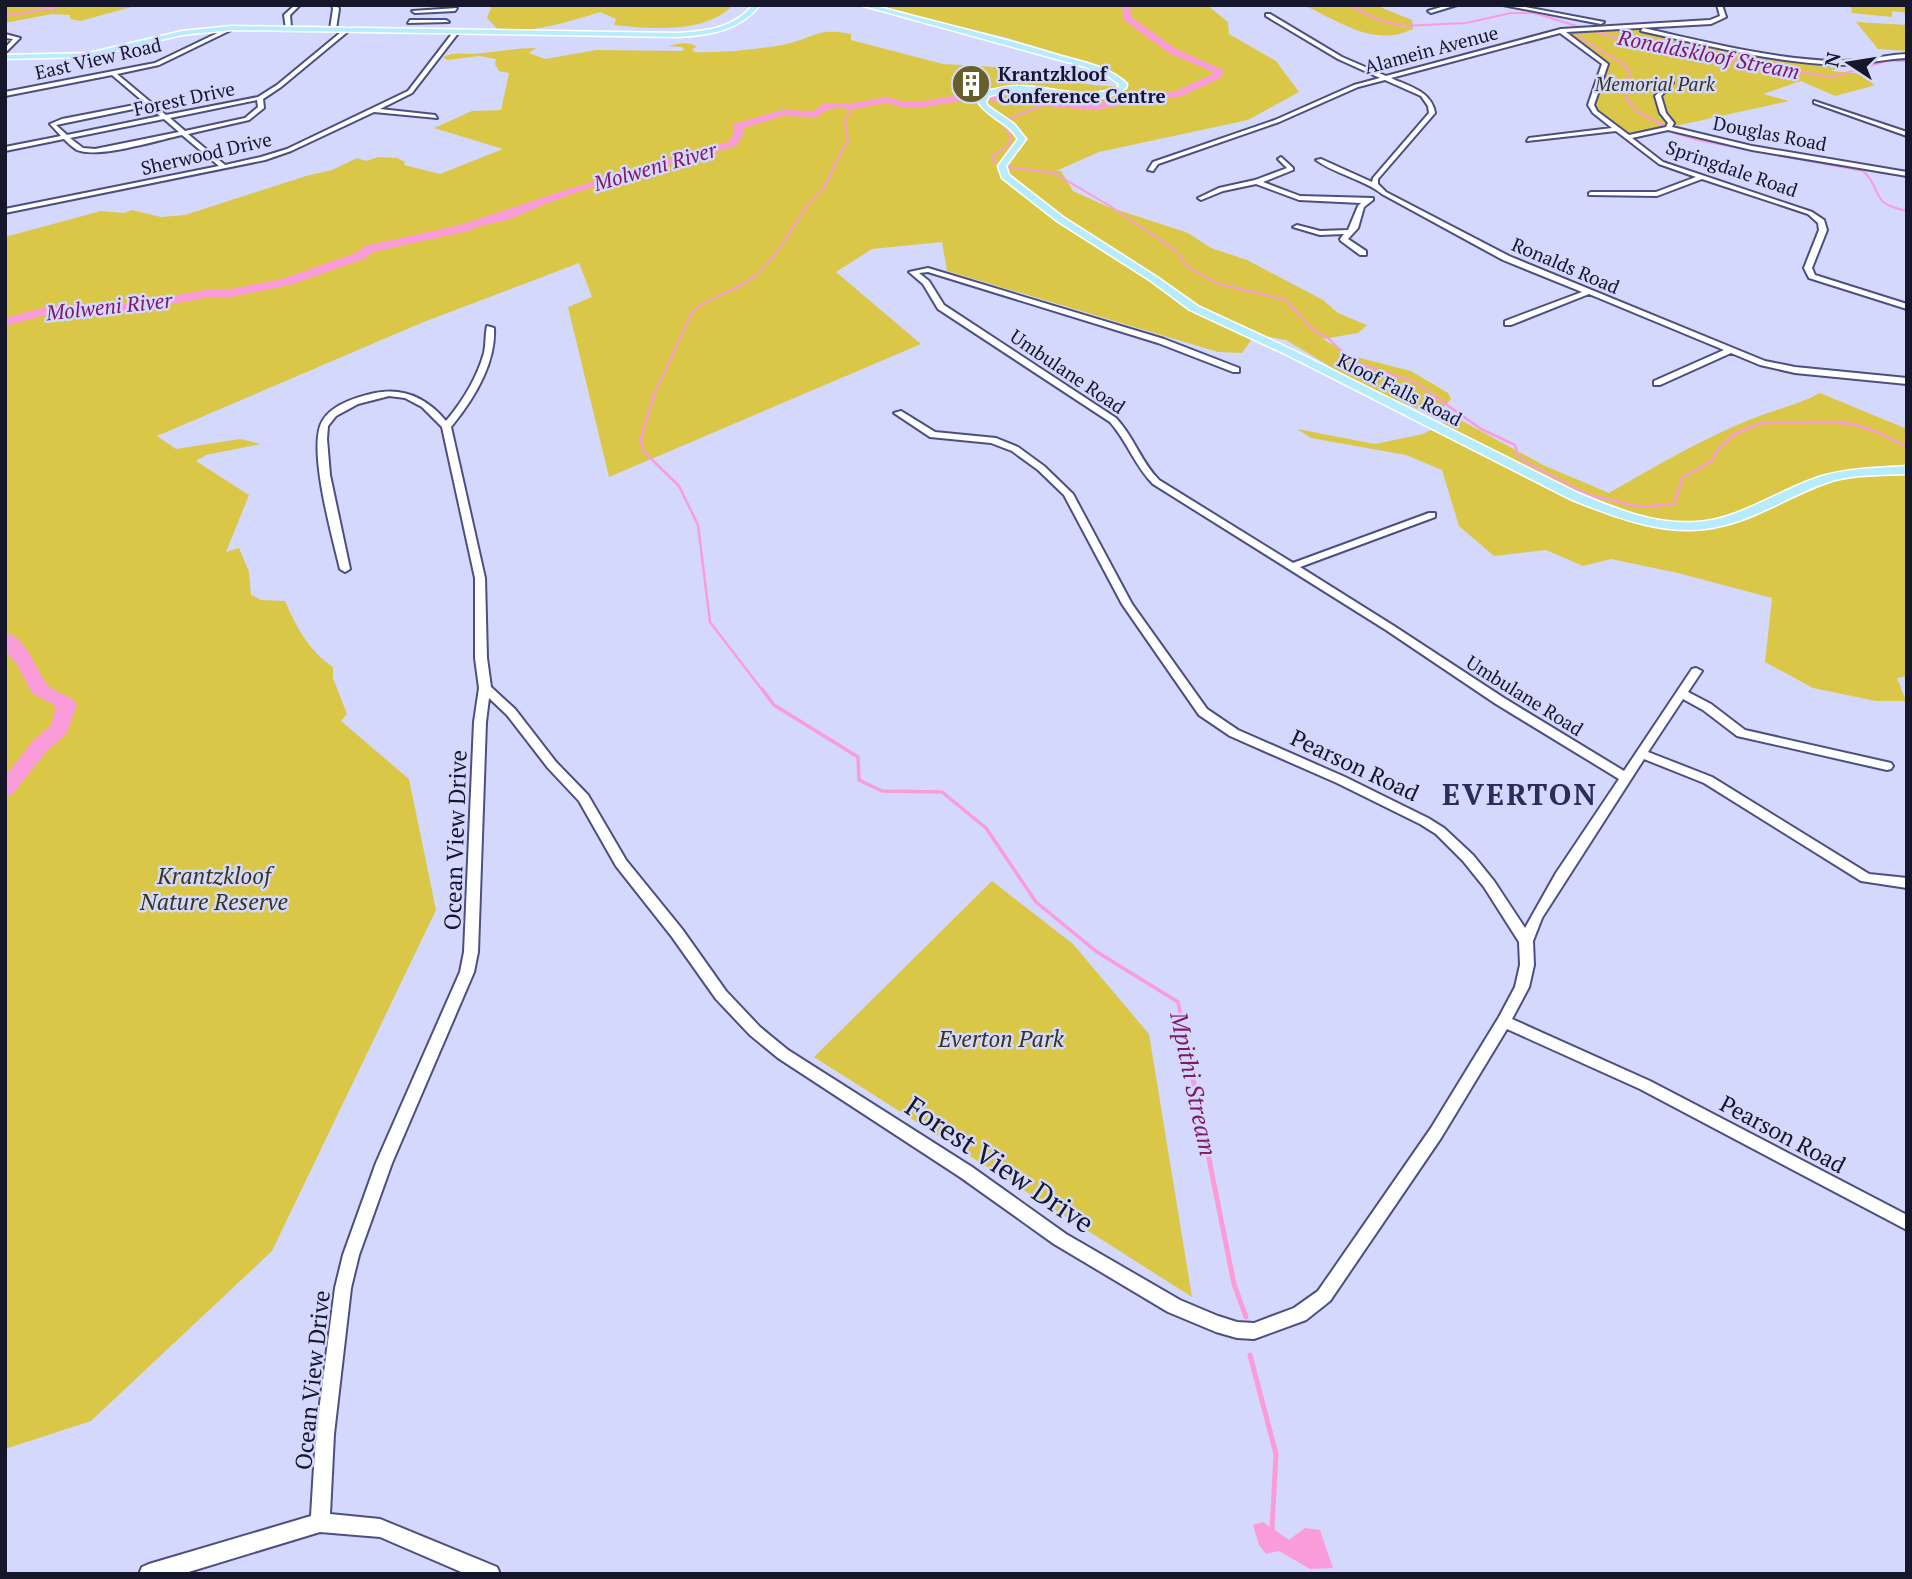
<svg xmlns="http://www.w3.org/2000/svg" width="1912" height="1579" viewBox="0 0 1912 1579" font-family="'PT Serif',serif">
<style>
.green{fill:#dac748}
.water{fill:#fa9cda}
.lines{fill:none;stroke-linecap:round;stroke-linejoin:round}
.stream-far3{stroke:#fa9cda;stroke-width:2}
.stream-far2{stroke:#fa9cda;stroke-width:2.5}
.stream-far1{stroke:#fa9cda;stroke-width:3.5}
.stream{stroke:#fa9cda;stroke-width:5}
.river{fill:#fa9cda;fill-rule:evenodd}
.minor-casing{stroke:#4c4f81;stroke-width:4}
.major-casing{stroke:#fff;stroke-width:3}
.minor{fill:#fff;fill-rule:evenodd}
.major{fill:#b6ecfe;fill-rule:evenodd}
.labels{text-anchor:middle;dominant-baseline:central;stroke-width:5;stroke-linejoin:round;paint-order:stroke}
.far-street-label{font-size:19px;fill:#17172c;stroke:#d4d8fc}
.far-poi-label{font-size:19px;font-weight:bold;fill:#17172c;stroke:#d4d8fc;text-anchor:start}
.far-park-label{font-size:19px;font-style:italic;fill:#3a361e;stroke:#d4d8fc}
.far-water-label{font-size:21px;font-style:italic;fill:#811967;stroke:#d4d8fc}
.street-label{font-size:23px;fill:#17172c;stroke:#d4d8fc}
.park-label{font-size:23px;font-style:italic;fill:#3a361e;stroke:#d4d8fc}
.water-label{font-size:24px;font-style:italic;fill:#811967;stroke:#d4d8fc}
.near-street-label{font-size:28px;fill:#17172c;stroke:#d4d8fc}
.district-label{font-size:30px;font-weight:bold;letter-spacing:2px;fill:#2d2d5c;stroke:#d4d8fc}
</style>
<rect width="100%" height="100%" fill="#d4d8fc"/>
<!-- green -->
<g class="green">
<path d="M 5,5 L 139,5 L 80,21 L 70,19 L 70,15 L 52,14 L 5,23 Z"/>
<path d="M 492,5 L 733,5 C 706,34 650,29 614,25 L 616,19 L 600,12 C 566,23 536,31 500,32 L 487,18 Z"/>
<path d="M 871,5 L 1207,5 L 1228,22 L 1229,34 L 1276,61 L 1299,92 L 1248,120 L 1099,152 L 1056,171 L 1061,171 L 1073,191 L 1106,206 L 1188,233 L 1211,248 L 1247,260 L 1323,300 L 1338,313 L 1367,325 L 1358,333 L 1323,339 L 1352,356 L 1411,371 L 1448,393 L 1451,399 L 1438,413 L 1427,413 L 1361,385 L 1286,340 L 1264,336 L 1251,340 L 1242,353 L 1218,352 L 947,271 L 942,242 L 872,249 L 836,272 L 921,344 L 609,477 L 568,307 L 592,297 L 579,263 L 421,323 L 157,436 L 176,449 L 240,439 L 261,444 L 206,455 L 196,461 L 249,495 L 226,552 L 239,548 L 249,572 L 251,595 L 261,600 L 285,601 C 297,628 308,650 333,667 L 333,678 L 347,714 L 341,721 L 409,779 L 436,910 L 272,1251 L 91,1421 L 5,1449 L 5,237 L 101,211 L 124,213 L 132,210 L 161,217 L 185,215 L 306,176 L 332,170 L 357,158 L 366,161 L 378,157 L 397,158 L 405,162 L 404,165 L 440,174 L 503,149 L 434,128 L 472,111 L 501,110 L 509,73 L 499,71 L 495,64 L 496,59 L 479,56 L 447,60 L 443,57 C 454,52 460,54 471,54 C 493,53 514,48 536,48 L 529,53 L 545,59 L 596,50 L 681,51 L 684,50 L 682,47 L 668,46 C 676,45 687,40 697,47 L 692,49 L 694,52 C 723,53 753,50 782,45 C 814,39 815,27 851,34 L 851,40 L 943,64 L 996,67 C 1005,74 1018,72 1029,74 C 1060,80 1096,88 1129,86 L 1126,80 L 1107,69 L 1008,38 Z"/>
<path d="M 1303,5 L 1375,5 L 1412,20 L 1413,29 C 1373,48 1340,21 1303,5 Z"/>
<path d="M 1836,5 L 1907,5 L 1907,13 L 1892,11 L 1892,17 L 1852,13 L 1851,7 Z"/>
<path d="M 1856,22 L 1907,25 L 1907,51 L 1878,49 Z"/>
<path d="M 1625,27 L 1784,59 L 1847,65 L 1831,71 L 1867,74 L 1876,85 L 1835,96 L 1801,81 L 1763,94 L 1789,101 L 1630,136 L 1593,108 L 1609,64 L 1566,31 Z"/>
<path d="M 1820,393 L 1907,429 L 1907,676 L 1897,678 L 1906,701 L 1876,701 L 1813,688 L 1765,662 L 1772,598 L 1678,573 L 1611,559 L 1583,566 L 1546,550 L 1494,556 L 1459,526 L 1442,470 L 1406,455 L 1311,438 L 1297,429 L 1375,444 L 1423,434 L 1455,417 L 1545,466 L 1609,493 C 1654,467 1700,440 1749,420 C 1773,410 1798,405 1820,393 Z"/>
<path d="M 992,881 L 1073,944 L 1149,1034 L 1192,1297 L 814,1057 Z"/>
</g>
<!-- water -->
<path class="water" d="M 1263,1522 L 1289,1540 L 1305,1528 L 1320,1530 L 1333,1568 L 1310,1569 L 1279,1551 L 1266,1554 L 1259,1545 L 1253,1525 Z"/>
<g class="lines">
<!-- stream-far3 -->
<g class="stream-far3">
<path d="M 1348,5 L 1379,20 L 1403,26 L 1466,23 L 1511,13 L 1534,13 L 1639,45 L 1831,77 L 1887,61 L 1907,61"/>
<path d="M 5,16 L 70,5"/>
<path d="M 1579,31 L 1579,37 L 1623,64 L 1630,72 L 1626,99 L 1638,112 L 1664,126"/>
<path d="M 1674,133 L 1702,141 L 1863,171 C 1885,191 1867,203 1907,211"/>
<path d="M 1001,166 L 994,162 L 993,155 L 1008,146 L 1011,137 L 1003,121 L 1046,104"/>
<path d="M 1008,167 L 1054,173 L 1110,206 L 1175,250 L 1188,267 L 1216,283 L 1286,300 L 1313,330 L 1328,338 L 1352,361 L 1415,382 L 1436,397"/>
<path d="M 653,397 L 692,312 C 711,295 739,291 757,274 C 777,256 790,231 805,209 C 810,202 818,196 823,189 C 833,173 836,157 848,141 L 845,119 L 854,106"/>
</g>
<!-- stream-far2 -->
<g class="stream-far2">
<path d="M 654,395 L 641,438 L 643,451 L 679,486 L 698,525 L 710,622 L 763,691"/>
<path d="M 1433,395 L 1481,429 L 1515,445 L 1518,456 L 1527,463 L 1589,495 L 1641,507 L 1674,504 L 1683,477 L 1712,461 L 1719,448 L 1734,434 L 1762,423 L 1826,422 L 1852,424 L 1877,432 L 1907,447"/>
</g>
<!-- stream-far1 -->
<path class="stream-far1" d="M 762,689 L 774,705 L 858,757 L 859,780 L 882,791 L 942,792 L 986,828 L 1036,902 L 1097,952 L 1178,1002 L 1193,1076"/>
<!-- stream -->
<g class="stream">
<path d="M 1192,1074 L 1234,1284 L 1246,1317"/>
<path d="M 1250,1355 L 1276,1454 L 1272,1529"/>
</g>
<!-- river -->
<g class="river">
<path d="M 1122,5 L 1130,5 L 1131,17 L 1176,49 L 1223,70 L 1222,77 L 1182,96 L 1094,110 L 1005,103 L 978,98 L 924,107 L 901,107 L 887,103 L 854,109 L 836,108 L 826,110 L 817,117 L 783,116 L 744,128 L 744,134 L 736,146 C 664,167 587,184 520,215 C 504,223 485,222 468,231 L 373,252 L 364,259 L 290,285 L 231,297 L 211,297 L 126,312 L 53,313 L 5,326 L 5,318 L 53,305 L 126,304 L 211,289 L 231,289 L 282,279 L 356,253 L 365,246 L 460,225 L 572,188 L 728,142 L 734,134 L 734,124 L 782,110 L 814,111 L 823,104 L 854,103 L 887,97 L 901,101 L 924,101 L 978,92 L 1005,97 L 1094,104 L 1176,91 L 1215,73 L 1169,53 L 1124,20 Z"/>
<path d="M 5,632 C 26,638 35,667 46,683 C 53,693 69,693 77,704 L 67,733 L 47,751 L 12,795 L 5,797 L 5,776 L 33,741 L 51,725 L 56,706 L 32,693 L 18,666 L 5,650 Z"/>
</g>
<!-- minor casing -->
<g class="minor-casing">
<g id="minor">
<path d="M 295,5 L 300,5 L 290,15 L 291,28 L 286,29 L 284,15 Z"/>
<path d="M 332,5 L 337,5 L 339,9 L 336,29 L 333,31 L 330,29 L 333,9 Z"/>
<path d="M 1448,5 L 1457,5 L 1431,13 L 1428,11 Z"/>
<path d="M 1503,5 L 1515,5 L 1604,22 L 1601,24 Z"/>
<path d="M 1717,5 L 1722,5 L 1726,17 L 1711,24 L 1566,32 L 1608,64 L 1594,105 L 1597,111 L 1629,135 L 1666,127 L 1668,123 L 1660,113 L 1655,96 L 1670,81 L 1673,83 L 1661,96 L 1666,113 L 1674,123 L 1672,127 L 1752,146 L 1907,172 L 1907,176 L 1752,150 L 1668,130 L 1632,138 L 1663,162 L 1812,212 L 1824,220 L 1827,230 L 1812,268 L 1815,275 L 1907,304 L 1907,309 L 1809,278 L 1804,268 L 1819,230 L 1818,223 L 1808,214 L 1702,179 L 1657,196 L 1589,195 L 1589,193 L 1591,192 L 1656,192 L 1696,177 L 1659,164 L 1616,131 L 1527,141 L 1529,138 L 1612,128 L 1593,113 L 1588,105 L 1602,64 L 1560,33 L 1391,78 C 1408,86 1432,91 1435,113 L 1378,179 L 1378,184 L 1386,192 L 1509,256 L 1765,361 L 1795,367 L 1907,378 L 1907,384 L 1795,373 L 1760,365 L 1731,353 L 1660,385 L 1654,385 L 1654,381 L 1724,350 L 1589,294 L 1511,325 L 1505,325 L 1505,321 L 1582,292 L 1503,260 L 1382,194 C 1365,180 1335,174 1316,160 L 1321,159 L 1372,182 L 1373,178 L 1429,113 L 1428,106 L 1421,96 L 1385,80 L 1358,87 L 1279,122 L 1158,164 L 1153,171 L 1148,170 L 1153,162 L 1275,120 L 1354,85 L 1380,78 L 1338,59 L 1266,16 L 1266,14 L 1270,14 L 1342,57 L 1386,76 L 1561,29 L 1710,20 L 1720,16 Z"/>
<path d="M 457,8 L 455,11 L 415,13 L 412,11 Z"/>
<path d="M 410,20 L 446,20 L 449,22 L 408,23 Z"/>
<path d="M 230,27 L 235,28 L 159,65 L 117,74 L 166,115 L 258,97 L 277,85 L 346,28 L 351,29 L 281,87 L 263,99 L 264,108 L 249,120 L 188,134 L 225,165 L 261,157 L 287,149 L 408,91 L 454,31 L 459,32 L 412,93 L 380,109 L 435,115 L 437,118 L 374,112 L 291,151 L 265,160 L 5,213 L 5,209 L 219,166 L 182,135 C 158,140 98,159 77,150 C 72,147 68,143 64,139 L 5,151 L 5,147 L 61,136 L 50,124 L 62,119 L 145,103 L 112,75 L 5,96 L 5,92 L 155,63 ZM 257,100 L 258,107 L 245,118 L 185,131 L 170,118 ZM 148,106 L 160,116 L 67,135 L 56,125 ZM 164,119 L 179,132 L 95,149 L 83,148 L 70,138 Z"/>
<path d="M 1643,28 C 1707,42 1771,59 1836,61 C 1860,62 1883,55 1907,54 L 1907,58 C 1883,59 1861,65 1837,65 C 1771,62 1705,45 1641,31 Z"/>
<path d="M 5,34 L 20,38 L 7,51 L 5,48 L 13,39 L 5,38 Z"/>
<path d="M 1814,101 L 1907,132 L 1907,136 L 1814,103 Z"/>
<path d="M 1281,157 L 1293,168 L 1293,170 L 1263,182 L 1300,196 L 1373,198 L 1373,200 L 1364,207 L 1358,228 L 1348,239 L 1366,251 L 1366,255 L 1360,255 L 1341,241 L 1340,239 L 1344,234 L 1320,235 L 1293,227 L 1297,225 L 1320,231 L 1348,230 L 1358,206 L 1361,203 L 1299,200 L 1256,184 L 1223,191 L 1201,200 L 1198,198 L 1219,188 L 1255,180 L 1287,168 L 1278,159 Z"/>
<path d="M 928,268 L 1164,339 L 1239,368 L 1239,372 L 1233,372 L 1158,343 L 928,272 L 919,273 L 929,281 L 944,305 L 1116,418 C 1134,437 1141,462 1159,480 L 1293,563 L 1429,513 L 1435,513 L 1435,517 L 1300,567 L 1394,626 L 1504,698 L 1624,771 L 1692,669 L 1696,668 L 1702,671 L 1688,692 L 1711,704 L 1745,730 L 1891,763 L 1893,766 L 1891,769 L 1887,770 L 1737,736 L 1703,710 L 1683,699 L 1648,752 L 1712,777 L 1869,874 L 1907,878 L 1907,888 L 1861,881 L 1704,783 L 1644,759 L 1542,918 L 1533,941 L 1534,965 L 1529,987 L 1512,1019 L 1650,1081 L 1907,1215 L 1907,1230 L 1640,1089 L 1507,1029 L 1441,1138 L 1330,1301 L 1306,1320 L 1254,1339 L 1237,1338 L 1216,1332 L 1168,1312 L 1054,1244 L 960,1177 L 778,1058 L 750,1035 L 716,999 L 672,937 L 616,866 L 579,801 L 548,768 L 507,715 L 489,698 L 486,722 L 478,952 L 474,972 L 392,1163 L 359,1255 L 351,1288 L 334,1434 L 330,1514 L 380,1519 L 497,1567 L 500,1574 L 466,1574 L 380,1537 L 320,1532 L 182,1574 L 139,1574 L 142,1567 L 149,1564 L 311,1516 L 316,1434 L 335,1288 L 343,1255 L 376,1163 L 460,972 L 464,952 L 474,722 L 479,688 L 475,658 L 475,578 L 442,427 L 422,407 L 405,398 L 389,396 L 358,404 L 336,416 L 328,426 L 327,439 L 330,475 L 350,569 L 345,572 L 340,569 C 333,539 306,445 323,420 C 333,404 357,397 375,393 C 404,387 428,399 446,421 C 462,402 477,378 484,353 C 486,344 485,335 487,326 L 494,328 C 496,364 473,400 451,427 L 485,578 L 487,658 L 491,687 L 515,709 L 556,762 L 588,795 L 626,860 L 682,929 L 726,991 L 760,1027 L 788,1050 L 972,1167 L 1066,1234 L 1180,1300 L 1218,1316 L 1237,1322 L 1254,1323 L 1294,1308 L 1318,1291 L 1431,1128 L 1499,1017 L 1515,987 L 1520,965 L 1519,942 L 1484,887 L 1463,861 L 1436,834 L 1420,824 L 1337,783 L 1230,736 L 1199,715 L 1122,604 L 1064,495 L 1038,470 L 1012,451 L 991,443 L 930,437 L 894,413 L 901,411 L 935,432 L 996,438 L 1018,447 L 1044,466 L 1073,494 L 1132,604 L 1207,709 L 1238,730 L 1345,777 L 1428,818 L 1444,828 L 1473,855 L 1494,881 L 1525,928 L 1556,873 L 1619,779 L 1496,704 L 1386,630 L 1153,484 C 1135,466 1127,441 1110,422 L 938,309 L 923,284 L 909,272 Z"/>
</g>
</g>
<!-- major casing -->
<g class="major-casing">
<g id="major">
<path d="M 753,5 L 760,5 C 739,31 710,35 678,37 L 232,30 L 182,35 L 89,57 L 5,59 L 5,55 L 89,53 L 182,31 L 232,26 L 678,33 C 707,31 734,28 753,5 Z"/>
<path d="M 860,5 L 872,5 C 934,22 997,36 1058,55 C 1082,62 1109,66 1127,84 L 1126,88 C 1088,115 1033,82 989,96 L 986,102 L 988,106 L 1014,124 L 1026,139 L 1006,166 L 1009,175 L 1063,217 L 1157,277 L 1198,306 L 1293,350 L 1578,493 C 1616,509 1655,525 1697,522 C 1741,519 1780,489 1822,476 C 1849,468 1879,468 1907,466 L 1907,474 C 1881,475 1851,474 1826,483 C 1791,495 1758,518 1721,526 C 1670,539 1617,518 1570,499 L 1285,354 L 1190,310 L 1151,281 L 1057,221 L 1002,178 L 998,166 L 1018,139 C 1008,122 988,118 978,102 L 983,92 C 996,89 1008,85 1021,86 C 1055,87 1086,101 1119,87 L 1119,84 L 1108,76 L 1085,67 Z"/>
</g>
</g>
<!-- minor -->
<use href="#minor" class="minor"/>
<!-- major -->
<use href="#major" class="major"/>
</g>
<!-- icons -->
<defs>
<g id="building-disc" transform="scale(2.0125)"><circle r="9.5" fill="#675f2b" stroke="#d4d8fc"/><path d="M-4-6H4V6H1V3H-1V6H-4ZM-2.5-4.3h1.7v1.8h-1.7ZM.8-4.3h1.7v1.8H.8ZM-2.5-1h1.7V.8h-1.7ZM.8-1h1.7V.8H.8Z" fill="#fff"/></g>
</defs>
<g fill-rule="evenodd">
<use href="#building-disc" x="971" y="84"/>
</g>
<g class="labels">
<!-- far-street labels -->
<g class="far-street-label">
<text transform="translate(1431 49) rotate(-15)">Alamein Avenue</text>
<text transform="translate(98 58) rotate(-13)">East View Road</text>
<text transform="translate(184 98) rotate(-12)">Forest Drive</text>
<text transform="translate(1770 133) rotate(11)">Douglas Road</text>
<text transform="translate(206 153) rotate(-13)">Sherwood Drive</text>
<text transform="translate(1732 168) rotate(19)">Springdale Road</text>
<text transform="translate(1566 265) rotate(23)">Ronalds Road</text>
<text transform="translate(1068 371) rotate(34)">Umbulane Road</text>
<text transform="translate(1400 389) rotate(27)">Kloof Falls Road</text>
<text transform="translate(1525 695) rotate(32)">Umbulane Road</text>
</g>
<!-- far-poi labels -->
<g class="far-poi-label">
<text x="998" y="73">Krantzkloof<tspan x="998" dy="22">Conference Centre</tspan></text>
</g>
<!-- far-park labels -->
<g class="far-park-label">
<text x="1655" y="83">Memorial Park</text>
</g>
<!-- far-water labels -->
<g class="far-water-label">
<text transform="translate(1709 54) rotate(11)">Ronaldskloof Stream</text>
<text transform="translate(655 166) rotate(-16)">Molweni River</text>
<text transform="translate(109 306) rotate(-6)">Molweni River</text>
</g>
<!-- street labels -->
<g class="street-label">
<text transform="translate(1355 765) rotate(25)">Pearson Road</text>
<text transform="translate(455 840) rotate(-88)">Ocean View Drive</text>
<text transform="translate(1783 1134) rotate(28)">Pearson Road</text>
<text transform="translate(312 1380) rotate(-84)">Ocean View Drive</text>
</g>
<!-- park labels -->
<g class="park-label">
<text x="214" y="875">Krantzkloof<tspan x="214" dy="26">Nature Reserve</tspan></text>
<text x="1001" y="1038">Everton Park</text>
</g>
<!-- water labels -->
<g class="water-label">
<text transform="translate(1194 1084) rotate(78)">Mpithi Stream</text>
</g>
<!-- near-street labels -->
<g class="near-street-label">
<text transform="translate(1000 1164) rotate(34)">Forest View Drive</text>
</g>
<!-- district labels -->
<g class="district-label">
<text x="1520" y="794">EVERTON</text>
</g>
</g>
<!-- border -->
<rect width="1912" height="1579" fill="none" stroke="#17172c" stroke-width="14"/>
<!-- north arrow -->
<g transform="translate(1849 63) rotate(282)" stroke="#d4d8fc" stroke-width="5" paint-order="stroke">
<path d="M0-5L12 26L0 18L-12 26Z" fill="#17172c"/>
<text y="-10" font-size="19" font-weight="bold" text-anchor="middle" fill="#17172c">N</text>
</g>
</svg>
